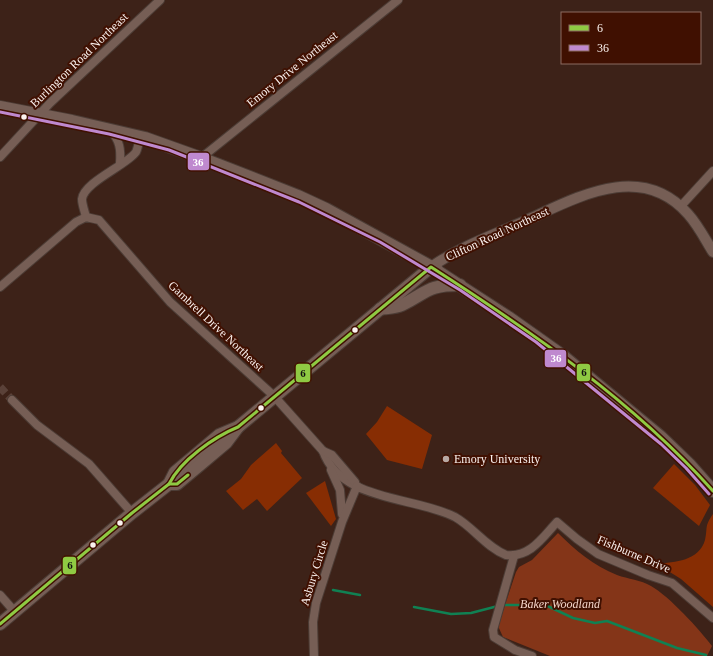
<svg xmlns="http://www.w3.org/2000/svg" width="713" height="656" viewBox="0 0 713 656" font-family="'Times New Roman',serif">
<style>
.green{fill:#872d03}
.forest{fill:#843518}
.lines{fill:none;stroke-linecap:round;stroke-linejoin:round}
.stream{stroke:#108153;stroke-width:2.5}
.minor-tunnel{stroke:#5a4138;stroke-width:8;stroke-dasharray:8 4;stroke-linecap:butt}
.minor-casing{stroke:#4c3c35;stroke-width:10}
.tertiary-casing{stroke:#4c3c35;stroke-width:12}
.secondary-casing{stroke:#4c3c35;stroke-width:14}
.minor{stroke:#765e55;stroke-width:8}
.tertiary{stroke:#765e55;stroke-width:10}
.secondary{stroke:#765e55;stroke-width:12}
.bus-1-casing{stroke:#401001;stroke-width:6}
.bus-2-casing{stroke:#401001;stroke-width:6}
.bus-1{stroke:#8fca43;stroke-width:3}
.bus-2{stroke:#bf89cf;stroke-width:3}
.bus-dot{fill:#fbf2ef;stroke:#401001;stroke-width:1.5}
.poi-dot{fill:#b8a9a4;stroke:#401001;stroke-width:1.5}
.labels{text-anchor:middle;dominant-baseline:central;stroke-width:4;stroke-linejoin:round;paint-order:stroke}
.street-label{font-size:12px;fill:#fbf2ef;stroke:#401001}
.poi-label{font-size:12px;fill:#fbf2ef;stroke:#401001;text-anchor:start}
.park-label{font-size:12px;font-style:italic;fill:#f3d5ca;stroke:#401001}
.line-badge{stroke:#401001;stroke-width:1.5}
.badge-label{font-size:11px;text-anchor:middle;font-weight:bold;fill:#fff}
.pale-badge-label{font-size:11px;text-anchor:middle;font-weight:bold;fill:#111}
</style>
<rect width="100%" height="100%" fill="#3d2218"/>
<!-- green -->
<g class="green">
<path d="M 387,406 L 432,435 L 422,469 L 387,460 L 366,434 L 377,422 Z"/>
<path d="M 276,443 L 282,451 L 281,453 L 302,478 L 267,511 L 257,499 L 243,510 L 226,491 L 241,479 L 251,465 Z"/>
<path d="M 674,464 L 695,485 L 710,505 L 699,526 L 653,488 Z"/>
<path d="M 325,481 L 336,519 L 331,526 L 306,493 Z"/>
<path d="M 713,514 L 713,607 L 681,579 L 657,564 C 675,562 699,561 705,540 C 708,527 704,527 713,514 Z"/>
</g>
<!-- forest -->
<path class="forest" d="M 558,533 C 575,550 594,566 617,575 C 628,579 641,580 651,586 C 669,596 700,630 712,646 L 707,656 L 550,656 L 503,637 L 498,626 L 516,572 L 519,567 L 532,560 Z"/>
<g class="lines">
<!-- stream -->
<g class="stream">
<path d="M 333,590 L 360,595"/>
<path d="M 503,605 L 525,605 L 537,601 L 573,618 L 595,623 L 607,621 L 677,648 L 706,655"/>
<path d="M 414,607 L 451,614 L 471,613 L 498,606"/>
</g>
<!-- minor-tunnel -->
<path class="minor-tunnel" d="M 0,387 L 12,400"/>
<!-- minor casing -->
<g class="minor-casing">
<g id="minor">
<path d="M 110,130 C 120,140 121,150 120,163"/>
<path d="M 0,157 L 50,103 L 160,0"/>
<path d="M 201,158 L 398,0"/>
<path d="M 681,206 L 713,171"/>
<path d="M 86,217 C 85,212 82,205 82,199 C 84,182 127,165 136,152 C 138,148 139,141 140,137"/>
<path d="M 0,287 L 76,222 L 86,217 L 99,220 L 170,302 L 274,396 L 323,451 C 341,502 414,496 455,517 C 473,527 486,547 506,555 C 530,558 543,537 557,522 L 577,539 L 598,554 L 648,575 L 672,583 L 713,618"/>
<path d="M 12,400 L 37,425 L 89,464 L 132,513"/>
<path d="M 323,451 L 332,455 L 355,482"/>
<path d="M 331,470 L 340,490 L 342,514"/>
<path d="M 514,556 L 493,630 L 494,637 L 515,650 L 532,656"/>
<path d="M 0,595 L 15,612"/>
<path d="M 314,656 L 313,622 L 316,603 L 342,522 L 357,486"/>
</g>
</g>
<!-- tertiary casing -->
<g class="tertiary-casing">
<path id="tertiary" d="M 431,267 C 461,246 494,235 527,220 C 578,197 641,161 688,214 C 698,225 705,239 713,252"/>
</g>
<!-- secondary casing -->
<g class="secondary-casing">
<g id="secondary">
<path d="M 0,107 L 72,121 L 145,138 L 201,158 L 298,196 L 326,209 L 437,270"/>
<path d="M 380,309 C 387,308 396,308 402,305 C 428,292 427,285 460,285"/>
<path d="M 169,484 L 175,472 L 219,435 L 238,427"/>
<path d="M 0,624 L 132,513 L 169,484 L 177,484 L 201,464 L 226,443 L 238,427 L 431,267 L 508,317 L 563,356 L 661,437 L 689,464 L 713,491"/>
</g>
</g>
<!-- minor -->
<use href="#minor" class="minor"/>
<!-- tertiary -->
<use href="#tertiary" class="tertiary"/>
<!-- secondary -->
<use href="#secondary" class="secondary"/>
<!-- bus-1 casing -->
<g class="bus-1-casing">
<g id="bus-1">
<path d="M 169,484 C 181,460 214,437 238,427 L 431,267 C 532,332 633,401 713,491"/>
<path d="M 0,624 L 132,513 L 169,484 L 177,484 L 188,475"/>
</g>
</g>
<!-- bus-2 casing -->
<g class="bus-2-casing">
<path id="bus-2" d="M 0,112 L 109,134 L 169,150 L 299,202 L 380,242 L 460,290 L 536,342 L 661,444 L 686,468 L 709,494"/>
</g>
<!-- bus-1 -->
<use href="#bus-1" class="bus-1"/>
<!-- bus-2 -->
<use href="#bus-2" class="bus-2"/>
</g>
<!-- markers -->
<g class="bus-dot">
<circle cx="24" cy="117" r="3.5"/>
<circle cx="355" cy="330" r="3.5"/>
<circle cx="261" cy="408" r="3.5"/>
<circle cx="120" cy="523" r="3.5"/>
<circle cx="93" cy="545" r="3.5"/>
</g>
<circle class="poi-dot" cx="446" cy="459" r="4"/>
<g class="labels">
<!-- street labels -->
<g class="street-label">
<text transform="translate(79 60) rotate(-44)">Burlington Road Northeast</text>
<text transform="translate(292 69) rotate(-39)">Emory Drive Northeast</text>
<text transform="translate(497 234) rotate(-25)">Clifton Road Northeast</text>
<text transform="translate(216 326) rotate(43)">Gambrell Drive Northeast</text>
<text transform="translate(634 554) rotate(23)">Fishburne Drive</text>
<text transform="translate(314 573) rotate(-73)">Asbury Circle</text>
</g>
<!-- poi labels -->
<g class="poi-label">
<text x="454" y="459">Emory University</text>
</g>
<!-- park labels -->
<g class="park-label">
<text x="560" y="604">Baker Woodland</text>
</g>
</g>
<g class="line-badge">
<rect x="187" y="152" width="23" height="19" rx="4" fill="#bf89cf"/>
<rect x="544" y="349" width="23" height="19" rx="4" fill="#bf89cf"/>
<rect x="576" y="363" width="15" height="19" rx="4" fill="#8fca43"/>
<rect x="295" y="363" width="16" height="20" rx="4" fill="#8fca43"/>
<rect x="62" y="556" width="15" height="19" rx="4" fill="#8fca43"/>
</g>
<g class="badge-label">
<text x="198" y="166">36</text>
<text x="556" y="362">36</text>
</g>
<g class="pale-badge-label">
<text x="584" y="376">6</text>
<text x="303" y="377">6</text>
<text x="70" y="569">6</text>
</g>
<!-- legend -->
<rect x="561" y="12" width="140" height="52" fill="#401001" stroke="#8b6a60"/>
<rect x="569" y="25" width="20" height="6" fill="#8fca43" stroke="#8b6a60"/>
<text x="597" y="32" font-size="12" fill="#fbf2ef">6</text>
<rect x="569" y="45" width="20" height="6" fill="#bf89cf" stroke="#8b6a60"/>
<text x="597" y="52" font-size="12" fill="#fbf2ef">36</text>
</svg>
